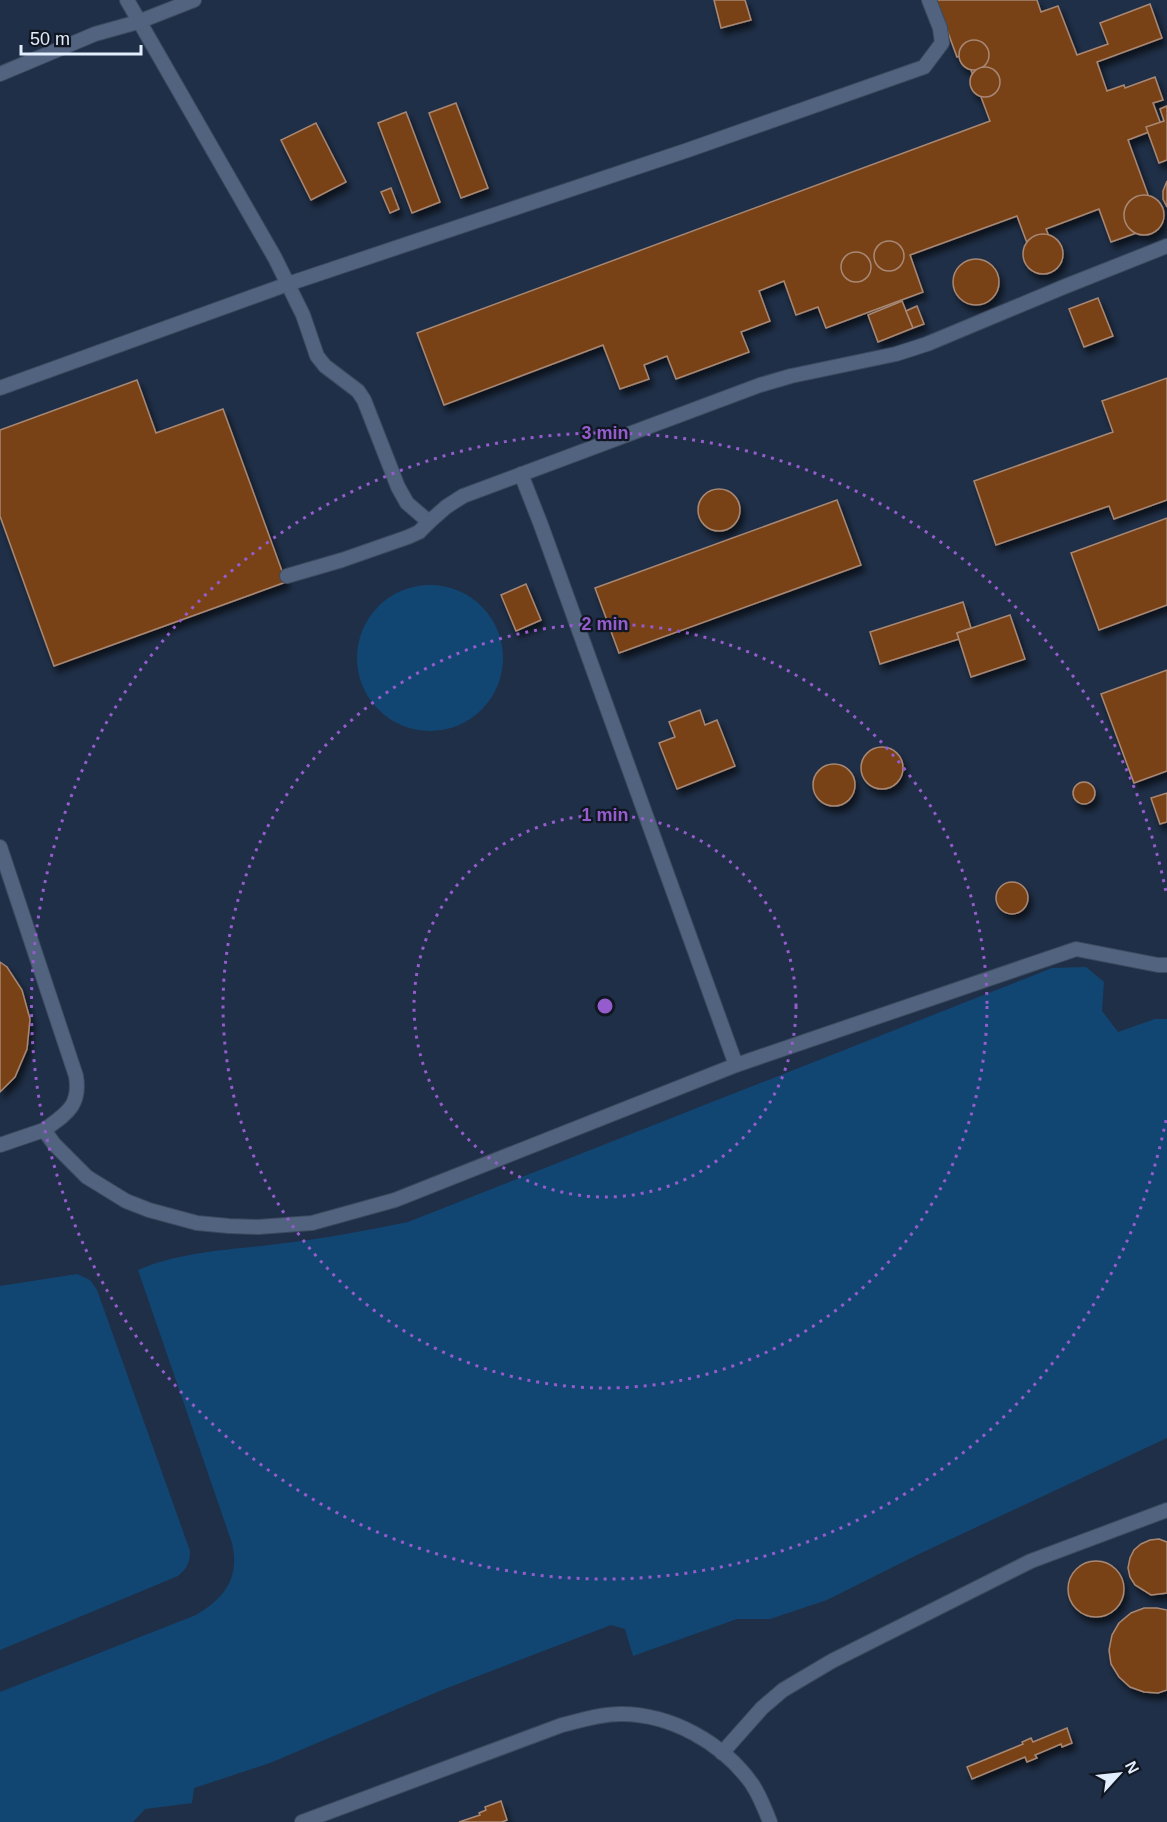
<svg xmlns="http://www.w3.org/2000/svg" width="1167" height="1822" viewBox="0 0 1167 1822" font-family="Arial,sans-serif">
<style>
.water{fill:#124672}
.building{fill:#784217;stroke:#a88874;stroke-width:1.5;filter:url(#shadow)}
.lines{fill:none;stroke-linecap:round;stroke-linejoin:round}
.street-casing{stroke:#3c4a5f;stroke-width:16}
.street{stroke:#51637e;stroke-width:14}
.ring{fill:none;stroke:#955cce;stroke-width:3;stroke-dasharray:3 6}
.centre{fill:#955cce;stroke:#101722;stroke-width:3}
.ring-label{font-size:18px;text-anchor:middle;font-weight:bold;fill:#955cce;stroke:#101722;stroke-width:4.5;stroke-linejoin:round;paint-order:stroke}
</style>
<defs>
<filter id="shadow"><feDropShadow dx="3.5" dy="6" stdDeviation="3" flood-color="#0009"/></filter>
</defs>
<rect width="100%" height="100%" fill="#1f2f47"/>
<!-- water -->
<g class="water">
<circle cx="430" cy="658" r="73"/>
<path d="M 1086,967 L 1104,982 L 1102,1011 L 1118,1032 L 1155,1019 L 1167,1019 L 1167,1438 L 919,1554 L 827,1600 L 770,1619 L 737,1619 L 633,1656 L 625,1629 L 611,1625 L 442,1690 L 270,1763 L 194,1788 L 192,1803 L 145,1809 L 133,1822 L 0,1822 L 0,1692 L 196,1615 C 225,1598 240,1578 232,1543 L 138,1270 C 181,1251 231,1250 277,1244 C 321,1239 365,1231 408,1222 L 1052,968 Z"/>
<path d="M 77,1274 L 90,1280 L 97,1290 L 190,1551 C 190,1563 187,1568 178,1576 L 0,1650 L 0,1286 Z"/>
</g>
<!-- building -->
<g class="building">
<path d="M 714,0 L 745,0 L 751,20 L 721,28 Z"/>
<path d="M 936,0 L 1037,0 L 1041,12 L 1058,6 L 1077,55 L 1108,44 L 1100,23 L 1150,4 L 1162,38 L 1097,62 L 1107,91 L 1124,85 L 1125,88 L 1155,77 L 1163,100 L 1153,103 L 1162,127 L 1128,140 L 1159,225 L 1111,242 L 1099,209 L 1046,229 L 1055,251 L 1033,259 L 1017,216 L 910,255 L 923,292 L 826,328 L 818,307 L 796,315 L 784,281 L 759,291 L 770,321 L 741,332 L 749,352 L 676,379 L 667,356 L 644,365 L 649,379 L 620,389 L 603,345 L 444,405 L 417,333 L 990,121 L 965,54 L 957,57 Z"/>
<circle cx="974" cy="55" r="15"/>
<circle cx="985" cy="82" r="15"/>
<path d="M 456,103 L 488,188 L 461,198 L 429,113 Z"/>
<path d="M 1167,106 L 1167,160 L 1159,163 L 1146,127 L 1164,121 L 1160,109 Z"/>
<path d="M 406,112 L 440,202 L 412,213 L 378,123 Z"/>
<path d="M 316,123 L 346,182 L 311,200 L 281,140 Z"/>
<path d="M 1167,181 L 1167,207 L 1163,199 L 1163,191 Z"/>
<path d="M 391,188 L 399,209 L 390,213 L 381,192 Z"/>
<circle cx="1144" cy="215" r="20"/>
<circle cx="1043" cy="254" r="20"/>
<circle cx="889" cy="256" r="15"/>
<circle cx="856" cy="267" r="15"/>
<circle cx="976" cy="282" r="23"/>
<path d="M 1098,298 L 1113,336 L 1084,347 L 1069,309 Z"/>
<path d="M 902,301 L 913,328 L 878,342 L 868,315 Z"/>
<path d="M 917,306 L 924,324 L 913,328 L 906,311 Z"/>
<path d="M 1167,378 L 1167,500 L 1114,519 L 1109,506 L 996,545 L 974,481 L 1113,432 L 1102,401 Z"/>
<path d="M 137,380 L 156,433 L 223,409 L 286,582 L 54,666 L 0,516 L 0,430 Z"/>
<circle cx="719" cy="510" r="21"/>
<path d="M 837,500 L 861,565 L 619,653 L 595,588 Z"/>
<path d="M 1167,518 L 1167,605 L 1099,630 L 1071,553 Z"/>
<path d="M 526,584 L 541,620 L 516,631 L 501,595 Z"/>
<path d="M 963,602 L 971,628 L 957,633 L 959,639 L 880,664 L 870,632 Z"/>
<path d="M 1010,615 L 1025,659 L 971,677 L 957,633 Z"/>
<path d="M 1167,670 L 1167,771 L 1134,783 L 1101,694 Z"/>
<path d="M 700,710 L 705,725 L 717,720 L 735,766 L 677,789 L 659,743 L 675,737 L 669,722 Z"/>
<circle cx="882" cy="768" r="21"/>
<circle cx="834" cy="785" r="21"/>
<circle cx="1084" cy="793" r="11"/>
<path d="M 1167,793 L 1167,822 L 1160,824 L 1151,798 Z"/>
<circle cx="1012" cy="898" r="16"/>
<path d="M 0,962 L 7,967 L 22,990 L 30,1019 L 27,1049 L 15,1077 L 0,1092 Z"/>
<path d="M 1159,1539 L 1167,1542 L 1167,1593 L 1151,1595 L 1135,1585 L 1130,1577 L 1128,1568 L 1130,1558 L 1134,1550 L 1141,1544 L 1150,1540 Z"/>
<circle cx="1096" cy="1589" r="28"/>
<path d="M 1144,1608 L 1157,1608 L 1167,1610 L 1167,1690 L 1158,1693 L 1144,1692 L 1130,1687 L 1119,1677 L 1111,1664 L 1109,1650 L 1112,1635 L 1119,1623 L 1131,1613 Z"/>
<path d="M 1067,1728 L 1072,1743 L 1062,1747 L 1061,1744 L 1035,1755 L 1037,1758 L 1027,1762 L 1025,1757 L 972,1779 L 967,1767 L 1023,1744 L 1022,1742 L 1031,1738 L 1033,1742 Z"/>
<path d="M 501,1801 L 507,1820 L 502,1822 L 459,1822 L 480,1815 L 479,1813 L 486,1810 L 485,1807 Z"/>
</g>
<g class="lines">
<!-- street casing -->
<g class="street-casing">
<g id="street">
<path d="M 127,0 L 275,258 L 303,315 L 317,356 L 325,366 L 358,391 L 364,400 L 398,487 L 407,503 L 429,522 L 446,507 L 463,496 L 760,385 L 791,376 L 896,354 L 927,344 L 1066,286 L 1167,246"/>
<path d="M 0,74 L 95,34 L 138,22 L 194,0"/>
<path d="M 0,388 L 288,284 L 688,150 L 924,67 L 942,43 L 940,28 L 929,0"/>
<path d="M 521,474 L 541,525 L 736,1065"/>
<path d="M 287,576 L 342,560 L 408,537 L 419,532 L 429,522"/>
<path d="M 0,847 L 76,1076 C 81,1106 66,1114 44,1130 L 54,1144 L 87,1177 L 126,1201 L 149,1210 L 197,1223 L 229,1226 L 258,1227 L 312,1223 L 395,1200 L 736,1065 L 1076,949 L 1158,965 L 1167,965"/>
<path d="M 0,1145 L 44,1130"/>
<path d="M 722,1753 L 762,1708 L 783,1690 L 832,1661 L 1031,1561 L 1167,1510"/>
<path d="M 302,1822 L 562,1725 C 582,1720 601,1714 621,1714 C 671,1714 723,1743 752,1784 C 760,1796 765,1809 770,1822"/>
</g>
</g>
<!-- street -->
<use href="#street" class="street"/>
</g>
<!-- distance rings -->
<g class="ring">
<circle cx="605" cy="1006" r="191"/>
<circle cx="605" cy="1006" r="382"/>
<path d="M1166 1120A573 573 0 1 1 1166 892"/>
</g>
<circle cx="605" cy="1006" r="9" class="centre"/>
<g class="ring-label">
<text x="605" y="439">3 min</text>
<text x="605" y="630">2 min</text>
<text x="605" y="821">1 min</text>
</g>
<!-- north arrow -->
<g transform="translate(1119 1774) rotate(63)" stroke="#101722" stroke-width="4.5" paint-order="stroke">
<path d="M0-4.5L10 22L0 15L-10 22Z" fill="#e2edfd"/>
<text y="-9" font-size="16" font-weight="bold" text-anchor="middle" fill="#e2edfd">N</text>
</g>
<!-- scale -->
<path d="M21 45v9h120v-9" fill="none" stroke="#e2edfd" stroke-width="3"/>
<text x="30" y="45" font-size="18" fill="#e2edfd" stroke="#101722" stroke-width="4.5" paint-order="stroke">50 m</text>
</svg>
